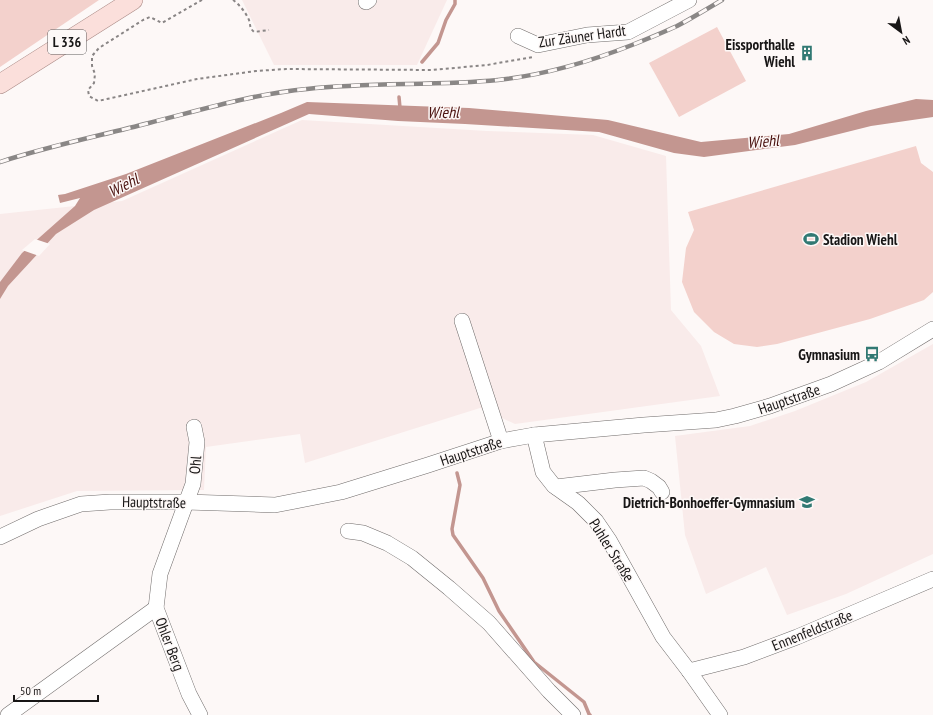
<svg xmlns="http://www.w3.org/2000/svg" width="933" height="715" viewBox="0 0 933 715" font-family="'PT Sans Narrow',sans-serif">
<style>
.built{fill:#f9ebea}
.green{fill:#f3d1cc}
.water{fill:#c39690}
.pier{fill:#fdf8f7}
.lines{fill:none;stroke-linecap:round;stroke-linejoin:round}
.stream{stroke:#c39690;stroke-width:3.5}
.minor-casing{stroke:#706c6b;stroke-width:16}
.major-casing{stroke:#aa8a86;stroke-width:20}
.path{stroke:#898585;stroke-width:2;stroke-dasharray:3 3;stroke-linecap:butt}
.minor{stroke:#fff;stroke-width:15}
.major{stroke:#fbdfdb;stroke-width:19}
.rail-casing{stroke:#8a8786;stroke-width:4.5}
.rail{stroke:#fdf8f7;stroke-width:3;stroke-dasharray:9;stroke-linecap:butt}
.labels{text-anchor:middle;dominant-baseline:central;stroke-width:3;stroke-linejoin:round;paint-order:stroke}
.shield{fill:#fdf8f7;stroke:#5d5a5a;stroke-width:1}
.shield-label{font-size:14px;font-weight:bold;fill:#181616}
.street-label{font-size:15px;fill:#181616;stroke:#fdf8f7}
.poi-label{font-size:15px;font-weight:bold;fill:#181616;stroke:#fdf8f7;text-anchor:end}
.water-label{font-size:16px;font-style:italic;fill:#4b1310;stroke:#fdf8f7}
</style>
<rect width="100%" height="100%" fill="#fdf8f7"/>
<!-- built -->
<g class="built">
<path d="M 242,0 L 447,0 L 417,65 L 274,65 Z"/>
<path d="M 302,120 L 487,131 L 593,135 L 666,156 L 671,310 L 701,346 L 720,396 L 515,424 L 480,408 L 305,463 L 300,434 L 206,447 L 204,490 L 77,491 L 0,516 L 0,214 L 122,201 Z"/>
<path d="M 933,344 L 933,554 L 846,594 L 787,615 L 766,567 L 706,594 L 685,535 L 675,436 L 750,426 L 795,411 L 866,382 Z"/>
</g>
<!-- green -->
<g class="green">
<path d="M 0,0 L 99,0 L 0,67 Z"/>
<path d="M 717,27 L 746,81 L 679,117 L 649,63 Z"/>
<path d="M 916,146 L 921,163 L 933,172 L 933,292 L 924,300 L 870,319 L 777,344 L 757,347 L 734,344 L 714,332 L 694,312 L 682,282 L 686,248 L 694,230 L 688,212 Z"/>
</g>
<!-- water -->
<path class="water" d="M 916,99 L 933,100 L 933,117 L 871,126 L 795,145 L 704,157 L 674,153 L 599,132 L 465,124 L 398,121 L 309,114 L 94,210 L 56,234 L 8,286 L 0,299 L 0,282 L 22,253 L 75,206 L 80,198 L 60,203 L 58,195 L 65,194 L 126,174 L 281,113 L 307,102 L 469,108 L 608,120 L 701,142 L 789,134 L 866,111 Z"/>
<!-- pier -->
<path class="pier" d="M 35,239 L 50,244 L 39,256 L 22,250 Z"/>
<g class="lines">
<!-- stream -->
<g class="stream">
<path d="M 422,62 L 438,43 L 446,20 L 455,4 L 455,0"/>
<path d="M 399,97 L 400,108"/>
<path d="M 457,473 L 460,485 L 452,529 L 453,535 L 483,578 L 499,611 L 534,662 L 584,702 L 589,714 L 590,715"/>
</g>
<!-- minor casing -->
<g class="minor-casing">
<g id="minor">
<path d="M 366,2 L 369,0"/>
<path d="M 518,36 L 538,45 L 587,35 L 628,32 L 689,0"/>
<path d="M 462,321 L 501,441"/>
<path d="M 194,427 L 197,442 L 193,484 L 183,511 L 160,574 L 156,608 L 189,694 L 200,715"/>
<path d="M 534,435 L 536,443 L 543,472 L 554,486 L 578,503 L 596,521 L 609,540 L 663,637 L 689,671 L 720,715"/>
<path d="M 556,487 L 615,480 L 644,478 L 651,481 L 659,487 L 662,492"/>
<path d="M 348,531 L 363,533 L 387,543 L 412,558 L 449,588 L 489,623 L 549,691 L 573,715"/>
<path d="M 0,537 L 38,519 L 81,504 L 110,502 L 186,502 L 275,505 L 341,492 L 428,465 L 501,441 L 534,435 L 644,425 L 716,420 L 735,416 L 770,406 L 831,384 L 879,362 L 933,329"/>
<path d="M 689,671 L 744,657 L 797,637 L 933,579"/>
<path d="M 8,715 L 156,608"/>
</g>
</g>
<!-- major casing -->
<g class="major-casing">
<path id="major" d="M 0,84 L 133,0"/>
</g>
<!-- path -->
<g class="path">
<path d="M 202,0 L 162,23 L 150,17 L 143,20 L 99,48 L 92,56 L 92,66 L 95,74 L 94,83 L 88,90 L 89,96 L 98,101 L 197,79 L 256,71 L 286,69 L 432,70 L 487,65 L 533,57"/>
<path d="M 233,0 C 240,5 246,13 249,20 C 251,27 249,27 254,32 L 269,30"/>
</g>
<!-- minor -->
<use href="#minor" class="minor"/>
<!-- major -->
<use href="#major" class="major"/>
<!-- rail casing -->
<g class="rail-casing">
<path id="rail" d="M 0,162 C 49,146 99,136 149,123 C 201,110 253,94 307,89 C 370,82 434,86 498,80 C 544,75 589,62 632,45 C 647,39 662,33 677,26 C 692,18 707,9 722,0"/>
</g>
<!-- rail -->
<use href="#rail" class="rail"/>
</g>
<!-- icons -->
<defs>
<g id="building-bare" transform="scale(1.2)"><path d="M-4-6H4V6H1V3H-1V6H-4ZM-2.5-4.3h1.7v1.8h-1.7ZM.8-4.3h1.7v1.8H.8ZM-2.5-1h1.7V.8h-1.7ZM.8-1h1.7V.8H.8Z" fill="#317973" stroke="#fdf8f7" stroke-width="2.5" paint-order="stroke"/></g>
<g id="stadium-bare" transform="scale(1.2)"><path d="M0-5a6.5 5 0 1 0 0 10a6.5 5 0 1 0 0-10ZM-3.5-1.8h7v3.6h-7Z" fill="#317973" stroke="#fdf8f7" stroke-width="2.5" paint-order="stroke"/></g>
<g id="bus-bare" transform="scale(1.2)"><path d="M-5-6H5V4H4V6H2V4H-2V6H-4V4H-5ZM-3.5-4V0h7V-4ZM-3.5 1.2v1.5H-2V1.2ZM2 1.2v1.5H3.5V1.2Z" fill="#317973" stroke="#fdf8f7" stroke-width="2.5" paint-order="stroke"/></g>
<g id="school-bare" transform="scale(1.2)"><path d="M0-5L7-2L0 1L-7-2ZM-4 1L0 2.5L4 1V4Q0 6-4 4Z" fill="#317973" stroke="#fdf8f7" stroke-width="2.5" paint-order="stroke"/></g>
</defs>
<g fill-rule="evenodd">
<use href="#building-bare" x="807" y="53"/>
<use href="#stadium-bare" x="811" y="239"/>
<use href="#bus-bare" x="872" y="354"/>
<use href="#school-bare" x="807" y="502"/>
</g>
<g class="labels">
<!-- shield labels -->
<rect class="shield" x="48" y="30" width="38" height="24" rx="3"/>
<g class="shield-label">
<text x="67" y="42">L 336</text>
</g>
<!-- street labels -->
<g class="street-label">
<text transform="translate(582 36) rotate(-8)">Zur Zäuner Hardt</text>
<text transform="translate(789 399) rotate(-19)">Hauptstraße</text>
<text transform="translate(471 451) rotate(-18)">Hauptstraße</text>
<text transform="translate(195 465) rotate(-86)">Ohl</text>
<text transform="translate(154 502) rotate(1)">Hauptstraße</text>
<text transform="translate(612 550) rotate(58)">Puhler Straße</text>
<text transform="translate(812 630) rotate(-22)">Ennenfeldstraße</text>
<text transform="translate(170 644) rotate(69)">Ohler Berg</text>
</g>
<!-- poi labels -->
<g class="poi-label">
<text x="795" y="44">Eissporthalle<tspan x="795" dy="17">Wiehl</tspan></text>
<text x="823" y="239" text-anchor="start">Stadion Wiehl</text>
<text x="860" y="354">Gymnasium</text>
<text x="795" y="502">Dietrich-Bonhoeffer-Gymnasium</text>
</g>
<!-- water labels -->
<g class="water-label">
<text transform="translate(443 112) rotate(-1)">Wiehl</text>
<text transform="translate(763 141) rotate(-5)">Wiehl</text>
<text transform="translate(123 185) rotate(-27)">Wiehl</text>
</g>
</g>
<!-- north arrow -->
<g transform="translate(901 32) rotate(148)" stroke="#fdf8f7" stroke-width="3" paint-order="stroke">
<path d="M0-3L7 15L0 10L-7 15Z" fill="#181616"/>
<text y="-6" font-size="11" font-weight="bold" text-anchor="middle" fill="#181616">N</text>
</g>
<!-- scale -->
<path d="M14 695v6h84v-6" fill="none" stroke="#181616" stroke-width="2"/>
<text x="20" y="695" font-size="12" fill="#181616" stroke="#fdf8f7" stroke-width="3" paint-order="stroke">50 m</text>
</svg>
